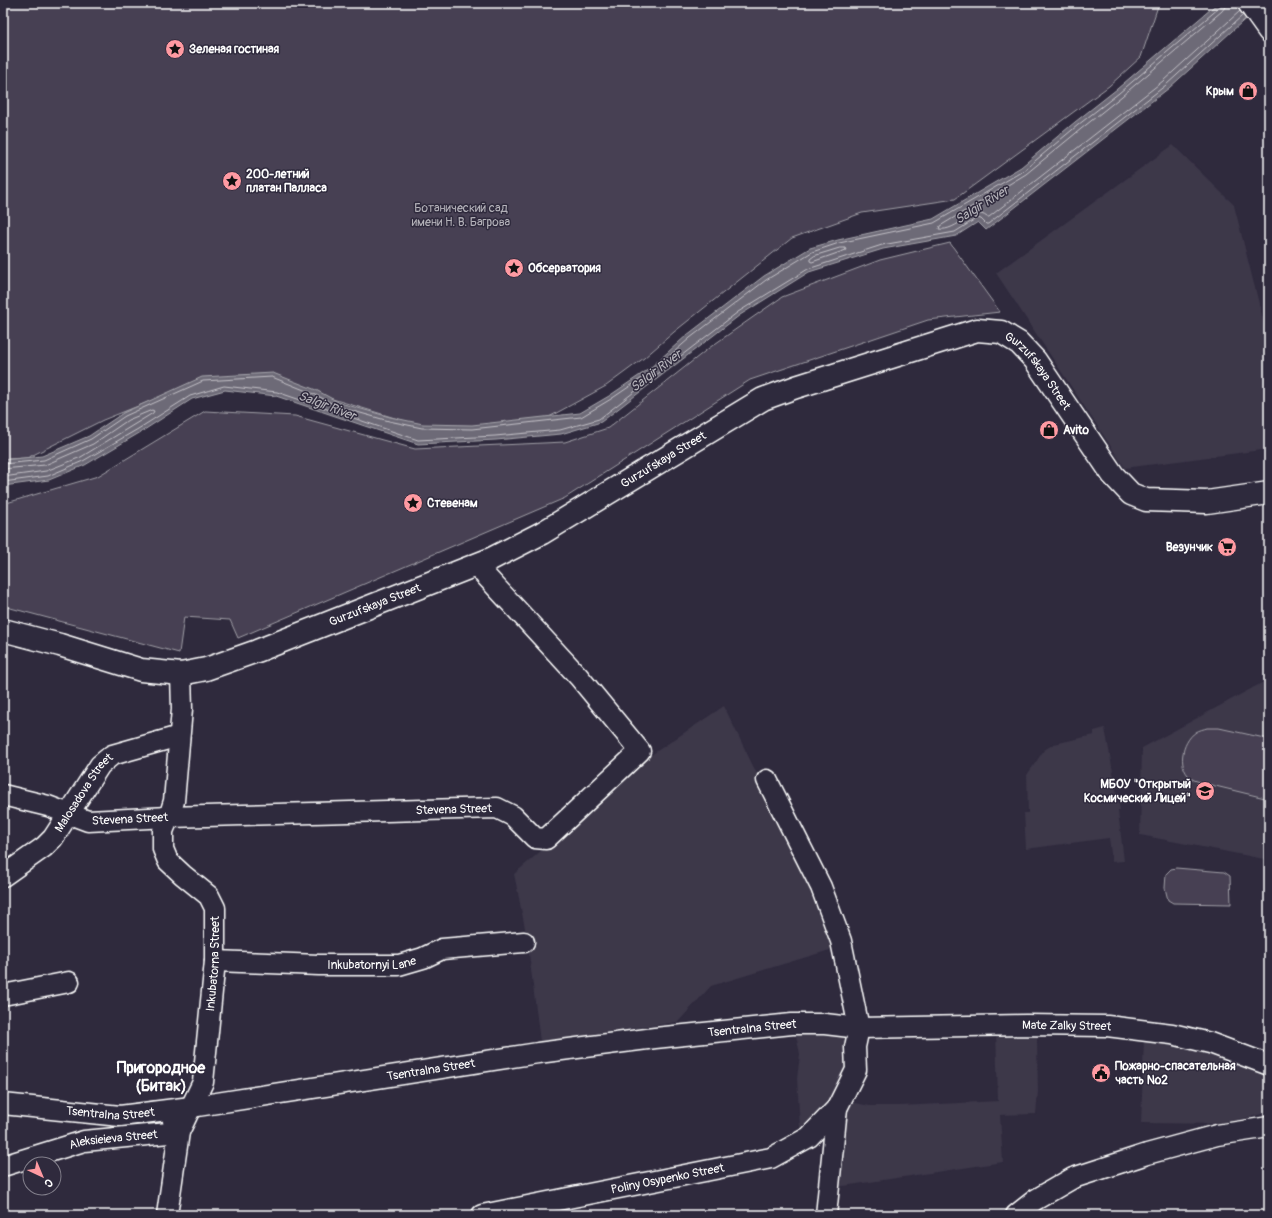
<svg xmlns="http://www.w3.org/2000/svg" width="1272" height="1218" viewBox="0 0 1272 1218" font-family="Pangolin,sans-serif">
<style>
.built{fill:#3c3749}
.green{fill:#464152;stroke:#a2a0a8}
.water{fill:#6d6a77;stroke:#a7a6ad}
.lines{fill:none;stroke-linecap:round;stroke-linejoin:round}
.shore{stroke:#c5c3c9;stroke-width:1}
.minor-casing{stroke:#fff;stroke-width:23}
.major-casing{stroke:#fff;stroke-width:25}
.minor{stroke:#2f2a3d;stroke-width:20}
.major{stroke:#2f2a3d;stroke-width:22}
.labels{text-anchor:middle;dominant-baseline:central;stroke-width:3;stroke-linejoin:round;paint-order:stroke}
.poi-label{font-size:12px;font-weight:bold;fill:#fff;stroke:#2f2a3d;text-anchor:start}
.park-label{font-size:12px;fill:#b5b3ba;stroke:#2f2a3d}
.street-label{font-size:12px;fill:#fff;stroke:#2f2a3d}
.water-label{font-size:13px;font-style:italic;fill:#b6b4bb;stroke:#2f2a3d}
.district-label{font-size:16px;font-weight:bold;fill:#fff;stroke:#2f2a3d}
</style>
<rect width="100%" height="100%" fill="#2f2a3d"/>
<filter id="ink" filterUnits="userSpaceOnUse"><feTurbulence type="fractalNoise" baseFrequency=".025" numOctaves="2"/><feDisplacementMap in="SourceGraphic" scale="8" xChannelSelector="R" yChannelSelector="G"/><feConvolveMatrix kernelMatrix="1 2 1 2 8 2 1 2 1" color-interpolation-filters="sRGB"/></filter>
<g filter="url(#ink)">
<!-- built -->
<g class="built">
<path d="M 1173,145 L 1234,205 L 1269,343 L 1269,449 L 1125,468 L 996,273 Z"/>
<path d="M 1269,679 L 1269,860 L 1140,835 L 1142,748 Z"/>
<path d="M 724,706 L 818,900 L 835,943 L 830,950 L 711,986 L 678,1022 L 540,1042 L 527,938 L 514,874 L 542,850 L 614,783 L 651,755 Z"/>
<path d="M 1105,728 L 1120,810 L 1118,811 L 1124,861 L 1112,862 L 1109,838 L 1026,849 L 1024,813 L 1028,813 L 1027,775 L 1044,750 L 1054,744 L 1094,735 L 1094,731 Z"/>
<path d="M 794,1027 L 852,1030 L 845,1077 L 833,1105 L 800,1128 L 797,1079 L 800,1054 Z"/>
<path d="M 996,1031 L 1045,1033 L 1037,1039 L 1038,1092 L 1036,1114 L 1000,1115 L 1003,1162 L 837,1187 L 846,1101 L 870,1106 L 900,1106 L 998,1101 Z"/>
<path d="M 1144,1038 L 1206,1050 L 1269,1072 L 1269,1112 L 1224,1124 L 1141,1123 Z"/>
</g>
<!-- green -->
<g class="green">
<path d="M 3,3 L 1159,3 L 1141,57 L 1109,86 L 955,199 L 862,213 L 792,238 L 674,332 L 644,358 L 606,386 L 549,417 L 473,428 L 418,425 L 326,397 L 203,380 L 103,420 L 27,458 L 3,459 Z"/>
<path d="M 950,243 L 1000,312 L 928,320 L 750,380 L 565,498 L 238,638 L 230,620 L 184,617 L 179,653 L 3,606 L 3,504 L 98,476 L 205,411 L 295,416 L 415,449 L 565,442 L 608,428 L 709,348 L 782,297 L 880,260 Z"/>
<path d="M 1207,728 L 1219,728 L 1269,739 L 1269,799 L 1203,783 C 1200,782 1197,781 1194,780 C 1176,770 1181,742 1196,732 C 1199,730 1204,729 1207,728 Z"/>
<path d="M 1176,868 L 1224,872 L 1230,876 L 1231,904 L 1173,903 L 1168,900 L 1165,888 L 1166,874 L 1171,869 Z"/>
</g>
<!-- water -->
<path class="water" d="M 1218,3 L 1263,3 L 1169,88 L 986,230 L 978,222 L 956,236 L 883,249 L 809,272 L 740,315 L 601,422 L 561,434 L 496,440 L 418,444 L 276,396 L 225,390 L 192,399 L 141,432 L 85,465 L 49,480 L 3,486 L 3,460 L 42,456 L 89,436 L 123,413 L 202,377 L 273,373 L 316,390 L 340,403 L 390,417 L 423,424 L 472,425 L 580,413 L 609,396 L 649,369 L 687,335 L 764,276 L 810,248 L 838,240 L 933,219 L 1021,167 L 1075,122 L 1117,89 Z"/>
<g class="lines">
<!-- shore -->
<g class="shore">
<path d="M 1226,3 L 1225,7 L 1222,11 L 1122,96 L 1081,129 L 1026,174 L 940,226 L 939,229 C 957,232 973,205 987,217 L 989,217 L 1163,81 L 1240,11"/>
<path d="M 840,248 L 845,248 L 846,250 L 812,262 L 810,261 L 810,259 L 814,256 Z"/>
<path d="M 3,464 L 44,460 L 91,439 L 125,416 L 203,381 L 272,377 L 314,394 L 339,407 L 389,421 L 422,428 L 472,429 L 581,417 L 611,399 L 651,372 L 690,338 L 766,280 L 812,252 L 839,243 L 934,223 L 1023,171 L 1078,125 L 1119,93 L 1219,8 L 1220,3"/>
<path d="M 3,469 L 45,465 L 93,444 L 128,420 L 152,410 L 154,411 L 153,413 L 81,457 L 46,471 L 3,477"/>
<path d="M 3,482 L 48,476 L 83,461 L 138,429 L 190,396 L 224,386 L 277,392 L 418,440 L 495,436 L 560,430 L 599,419 L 738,312 L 808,269 L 882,245 L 955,232 L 977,218 L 981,219 L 986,224 L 988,224 L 1166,85 L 1243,15"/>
</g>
<!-- minor casing -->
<g class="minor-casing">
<g id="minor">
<path d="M 767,780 L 821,887 L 841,941 L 859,1028 L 855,1047 L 856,1070 L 837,1108 L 826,1215"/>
<path id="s1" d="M 3,795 L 48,806 L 88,821 L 169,817 L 497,808 L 513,816 L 535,838 L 546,839 L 640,751 L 579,677 L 484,574 L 477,565"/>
<path id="s2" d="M 3,876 L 44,847 L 53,838 L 100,765 L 112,755 L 179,736"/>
<path id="s3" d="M 215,961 L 319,965 L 399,965 L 423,958 L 442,949 L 524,942"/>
<path d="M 3,995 L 69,982"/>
<path id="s4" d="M 3,1104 L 120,1116 L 191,1107 L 538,1053 L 655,1038 L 792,1024 L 825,1024 L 859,1028 L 1026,1025 L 1107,1026 L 1172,1034 L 1210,1043 L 1269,1065"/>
<path id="s5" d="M 3,1166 L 84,1141 L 179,1132 L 173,1121"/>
<path id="s6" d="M 167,1215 L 179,1132 L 203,1082 L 215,961 L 215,908 L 209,896 L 183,875 L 168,861 L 163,849 L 163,831 L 169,817 L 174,801 L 182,709 L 181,674"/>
<path id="s7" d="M 482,1215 L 771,1158 L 809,1137 L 837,1108"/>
<path d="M 1016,1215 L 1035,1200 L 1073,1178 L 1147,1154 L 1217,1135 L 1269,1127"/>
</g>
</g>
<!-- major casing -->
<g class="major-casing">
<g id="major">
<path d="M 1249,3 L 1269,31"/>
<path id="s8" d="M 3,630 L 60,645 L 141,670 L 181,674 L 206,669 L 257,651 L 491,559 L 542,533 L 763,399 L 796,387 L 977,330 L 1001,332 L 1019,343 L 1035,360 L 1113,475 L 1131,494 L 1146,500 L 1207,502 L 1269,493"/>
</g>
</g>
<!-- minor -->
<use href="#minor" class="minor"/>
<!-- major -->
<use href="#major" class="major"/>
</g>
</g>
<!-- icons -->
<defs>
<g id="sight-disc" transform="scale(1)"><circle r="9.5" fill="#ff9aa2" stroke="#2f2a3d"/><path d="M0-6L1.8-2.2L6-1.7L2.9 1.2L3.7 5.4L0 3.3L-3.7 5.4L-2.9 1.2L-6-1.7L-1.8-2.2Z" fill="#111"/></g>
<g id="shop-disc" transform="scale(1)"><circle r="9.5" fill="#ff9aa2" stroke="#2f2a3d"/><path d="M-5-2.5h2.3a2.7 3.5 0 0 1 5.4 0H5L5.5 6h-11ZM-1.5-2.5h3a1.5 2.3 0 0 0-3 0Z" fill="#111"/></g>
<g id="supermarket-disc" transform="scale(1)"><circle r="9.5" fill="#ff9aa2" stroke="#2f2a3d"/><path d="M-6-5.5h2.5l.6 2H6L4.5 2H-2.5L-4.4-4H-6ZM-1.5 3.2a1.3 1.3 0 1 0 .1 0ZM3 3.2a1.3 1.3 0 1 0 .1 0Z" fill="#111"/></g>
<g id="school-disc" transform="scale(1)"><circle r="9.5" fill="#ff9aa2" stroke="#2f2a3d"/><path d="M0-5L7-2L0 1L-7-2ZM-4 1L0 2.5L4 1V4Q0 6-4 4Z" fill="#111"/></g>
<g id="civic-disc" transform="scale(1)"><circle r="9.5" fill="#ff9aa2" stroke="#2f2a3d"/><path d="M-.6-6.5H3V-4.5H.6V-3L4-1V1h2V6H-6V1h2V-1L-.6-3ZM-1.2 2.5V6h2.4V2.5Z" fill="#111"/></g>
</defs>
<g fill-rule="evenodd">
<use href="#sight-disc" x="175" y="49"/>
<use href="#shop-disc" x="1248" y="91"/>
<use href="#sight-disc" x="232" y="181"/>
<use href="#sight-disc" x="514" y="268"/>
<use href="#shop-disc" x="1049" y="430"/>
<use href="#sight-disc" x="413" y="503"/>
<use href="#supermarket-disc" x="1227" y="547"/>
<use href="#school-disc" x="1205" y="791"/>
<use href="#civic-disc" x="1101" y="1073"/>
</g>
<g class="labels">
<!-- poi labels -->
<g class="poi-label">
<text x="189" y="49">Зеленая гостиная</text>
<text x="1234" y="91" text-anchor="end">Крым</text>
<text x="246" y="174">200-летний<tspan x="246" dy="14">платан Палласа</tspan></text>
<text x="528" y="268">Обсерватория</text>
<text x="1063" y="430">Avito</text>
<text x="427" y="503">Стевенам</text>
<text x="1213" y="547" text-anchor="end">Везунчик</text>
<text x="1191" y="784" text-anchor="end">МБОУ "Открытый<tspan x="1191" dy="14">Космический Лицей"</tspan></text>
<text x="1115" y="1066">Пожарно-спасательная<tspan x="1115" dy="14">часть №2</tspan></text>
</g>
<!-- park labels -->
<g class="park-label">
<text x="461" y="208">Ботанический сад<tspan x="461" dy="14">имени Н. В. Багрова</tspan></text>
</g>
<!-- street labels -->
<g class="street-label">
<text stroke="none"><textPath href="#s8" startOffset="1134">Gurzufskaya Street</textPath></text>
<text stroke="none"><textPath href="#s8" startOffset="714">Gurzufskaya Street</textPath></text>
<text stroke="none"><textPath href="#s8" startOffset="390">Gurzufskaya Street</textPath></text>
<text stroke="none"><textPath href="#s2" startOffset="118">Malosadova Street</textPath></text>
<text stroke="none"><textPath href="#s1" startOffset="455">Stevena Street</textPath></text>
<text stroke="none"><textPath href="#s1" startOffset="131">Stevena Street</textPath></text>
<text stroke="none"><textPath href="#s3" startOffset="157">Inkubatornyi Lane</textPath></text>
<text stroke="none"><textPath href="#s6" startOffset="258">Inkubatorna Street</textPath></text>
<text stroke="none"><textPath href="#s4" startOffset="1071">Mate Zalky Street</textPath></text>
<text stroke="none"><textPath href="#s4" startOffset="756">Tsentralna Street</textPath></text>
<text stroke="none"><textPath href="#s4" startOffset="432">Tsentralna Street</textPath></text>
<text stroke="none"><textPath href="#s4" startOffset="108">Tsentralna Street</textPath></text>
<text stroke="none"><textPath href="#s5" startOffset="114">Aleksieieva Street</textPath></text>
<text stroke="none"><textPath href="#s7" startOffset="189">Poliny Osypenko Street</textPath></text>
</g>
<!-- water labels -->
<g class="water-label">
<text transform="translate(982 205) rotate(-32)">Salgir River</text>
<text transform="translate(656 371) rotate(-37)">Salgir River</text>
<text transform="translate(327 406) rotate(21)">Salgir River</text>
</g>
<!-- district labels -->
<g class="district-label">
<text x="161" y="1068">Пригородное<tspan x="161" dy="18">(Битак)</tspan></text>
</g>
</g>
<!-- margin -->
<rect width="1272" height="1218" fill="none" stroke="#2f2a3d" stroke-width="16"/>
<rect x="8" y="8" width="1256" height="1202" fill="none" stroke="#fff" stroke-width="1.5" filter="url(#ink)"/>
<!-- north arrow -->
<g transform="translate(42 1176) rotate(136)"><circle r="19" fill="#2f2a3d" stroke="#827f8b"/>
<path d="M0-3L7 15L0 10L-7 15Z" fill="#ff9aa2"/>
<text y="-6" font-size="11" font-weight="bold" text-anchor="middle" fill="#ffffff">С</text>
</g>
</svg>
